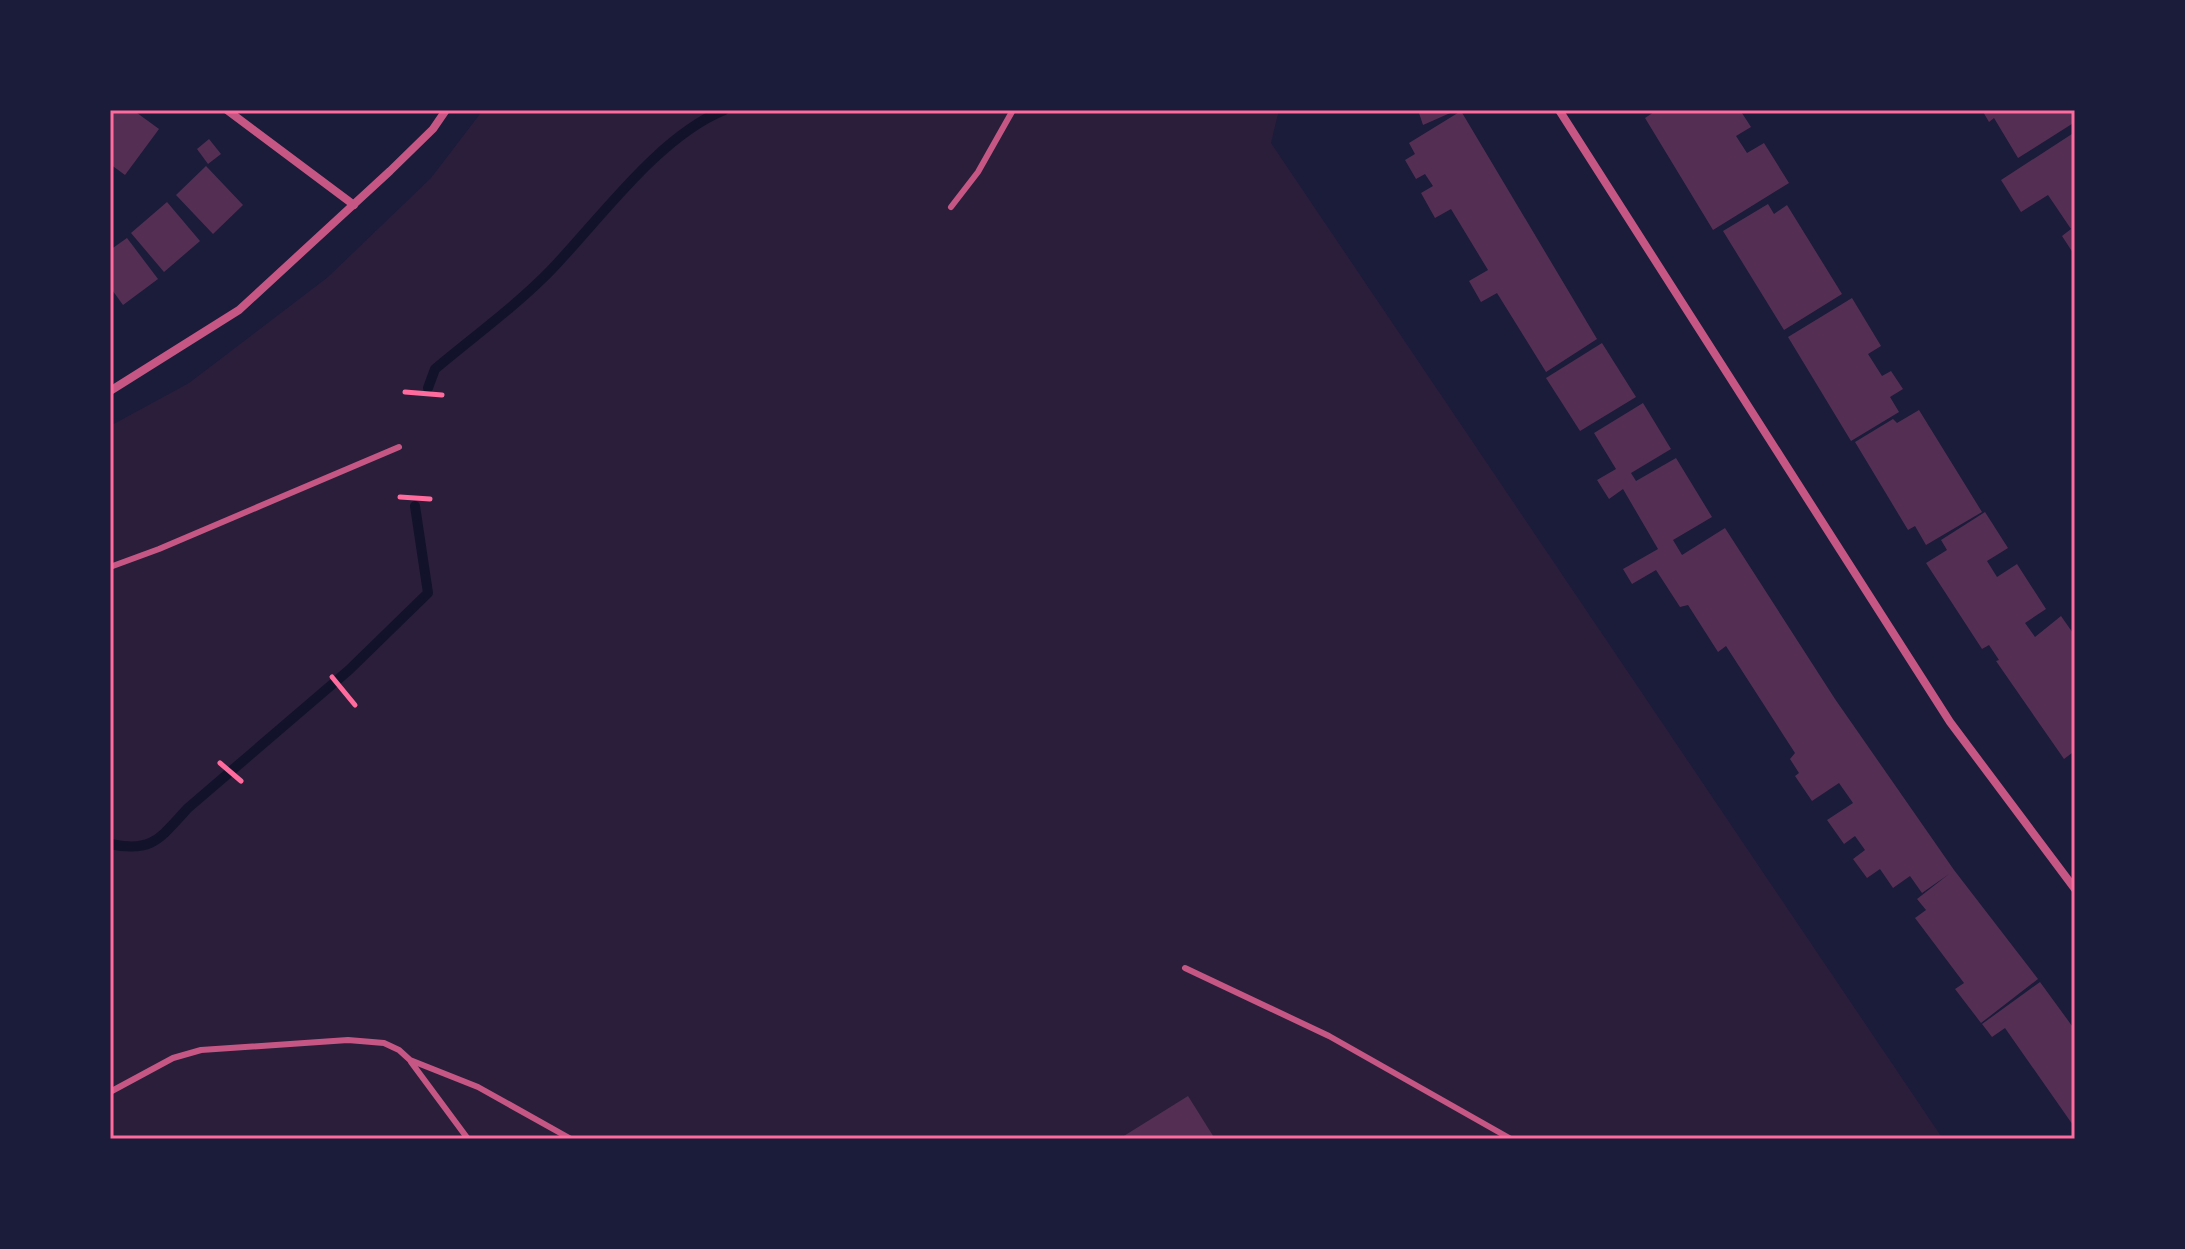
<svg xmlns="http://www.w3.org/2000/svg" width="2185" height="1249" viewBox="0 0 2185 1249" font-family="Poppins,sans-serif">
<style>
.green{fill:#2a1e3b}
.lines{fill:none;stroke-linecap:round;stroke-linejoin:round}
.stream{stroke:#12122b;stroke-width:10}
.building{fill:#542f53}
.path{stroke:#ff6b9d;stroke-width:5}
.service{stroke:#c65784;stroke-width:6}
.minor{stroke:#c65784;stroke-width:8}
.neatline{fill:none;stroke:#ff6b9d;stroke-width:3}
</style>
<rect width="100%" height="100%" fill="#1b1b3a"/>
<!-- green -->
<path class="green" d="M 483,110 L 1279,110 L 1271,143 L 1943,1139 L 110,1139 L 110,426 L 189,383 L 328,277 L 431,178 Z"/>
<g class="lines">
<!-- stream -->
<g class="stream">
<path d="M 428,388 L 435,369 C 473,337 516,306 551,270 C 600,219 658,137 724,110"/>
<path d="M 110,844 C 153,853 160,838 188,808 L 349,670 L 428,593 L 415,506"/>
</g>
</g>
<!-- building -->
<g class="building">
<path d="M 110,110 L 133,110 L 159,129 L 125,175 L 110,164 Z"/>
<path d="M 1418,110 L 1457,110 L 1423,125 Z"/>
<path d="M 1657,110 L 1740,110 L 1751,127 L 1736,136 L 1747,153 L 1764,143 L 1789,183 L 1713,230 L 1645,118 Z"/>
<path d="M 1982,110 L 2075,110 L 2075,122 L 2018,158 L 1994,118 L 1989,122 Z"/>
<path d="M 1461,111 L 1597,339 L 1546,372 L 1497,293 L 1481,302 L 1469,281 L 1488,270 L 1451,209 L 1435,218 L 1421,193 L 1433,186 L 1425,174 L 1416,179 L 1405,160 L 1415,154 L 1409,143 Z"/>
<path d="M 2075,132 L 2075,256 L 2062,236 L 2071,229 L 2048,195 L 2021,212 L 2001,180 Z"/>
<path d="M 209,139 L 221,154 L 208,164 L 197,149 Z"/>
<path d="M 206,166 L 243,205 L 213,234 L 176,195 Z"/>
<path d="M 167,202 L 200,241 L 164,272 L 131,233 Z"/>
<path d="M 1768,204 L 1774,214 L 1787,205 L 1842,294 L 1784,330 L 1723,231 Z"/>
<path d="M 127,238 L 158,279 L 123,305 L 110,287 L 110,250 Z"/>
<path d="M 1852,298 L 1881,346 L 1868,354 L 1882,376 L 1891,371 L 1903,389 L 1890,397 L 1899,412 L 1851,441 L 1788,337 Z"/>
<path d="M 1602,343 L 1636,397 L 1580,431 L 1546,378 Z"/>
<path d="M 1643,403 L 1671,449 L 1631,473 L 1636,481 L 1676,458 L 1712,517 L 1673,540 L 1682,555 L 1725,528 L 1835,699 L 1954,870 L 2038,979 L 1981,1023 L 1955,989 L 1964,983 L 1915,918 L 1926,910 L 1917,899 L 1949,874 L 1922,893 L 1910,876 L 1893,888 L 1880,869 L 1867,878 L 1853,859 L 1865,850 L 1855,836 L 1844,844 L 1827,820 L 1853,803 L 1839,783 L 1812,801 L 1795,776 L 1799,773 L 1790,759 L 1795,753 L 1726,646 L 1718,652 L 1688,605 L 1680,607 L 1656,570 L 1632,584 L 1623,569 L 1658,549 L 1623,489 L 1609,499 L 1597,480 L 1616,469 L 1594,433 Z"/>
<path d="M 1919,410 L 1982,512 L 1926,545 L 1915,526 L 1908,530 L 1855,442 L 1893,419 L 1897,423 Z"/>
<path d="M 1985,512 L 2008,548 L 1987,561 L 1997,577 L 2017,564 L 2046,609 L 2025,623 L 2035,637 L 2061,616 L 2075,636 L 2075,758 L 2072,753 L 2064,759 L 1996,661 L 1999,660 L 1989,645 L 1982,649 L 1926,563 L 1947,550 L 1941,540 Z"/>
<path d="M 2040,982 L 2075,1030 L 2075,1128 L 2005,1028 L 1992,1037 L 1982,1024 Z"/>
<path d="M 1188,1096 L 1215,1139 L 1119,1139 Z"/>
</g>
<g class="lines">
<!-- path -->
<g class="path">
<path d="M 405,392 L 442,395"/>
<path d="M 400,497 L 430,499"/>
<path d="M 332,677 L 355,705"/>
<path d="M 220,763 L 241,781"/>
</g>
<!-- service -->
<g class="service">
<path d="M 951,207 L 978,172 L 1013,110"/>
<path d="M 110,567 L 159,549 L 399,447"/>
<path d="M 1185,968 L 1329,1036 L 1511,1139"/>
<path d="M 411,1062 L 468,1139"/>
<path d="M 110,1092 L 173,1058 L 201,1050 L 348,1040 L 384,1043 L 399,1050 L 410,1060 L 478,1087 L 571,1139"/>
</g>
<!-- minor -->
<g class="minor">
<path d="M 227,110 L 354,205"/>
<path d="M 1559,110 L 1950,722 L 2075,889"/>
<path d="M 110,391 L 239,310 L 390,171 L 433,129 L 446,110"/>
</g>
</g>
<!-- border -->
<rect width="2185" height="1249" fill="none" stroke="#1b1b3a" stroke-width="224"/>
<rect x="112" y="112" width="1961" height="1025" class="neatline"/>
</svg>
